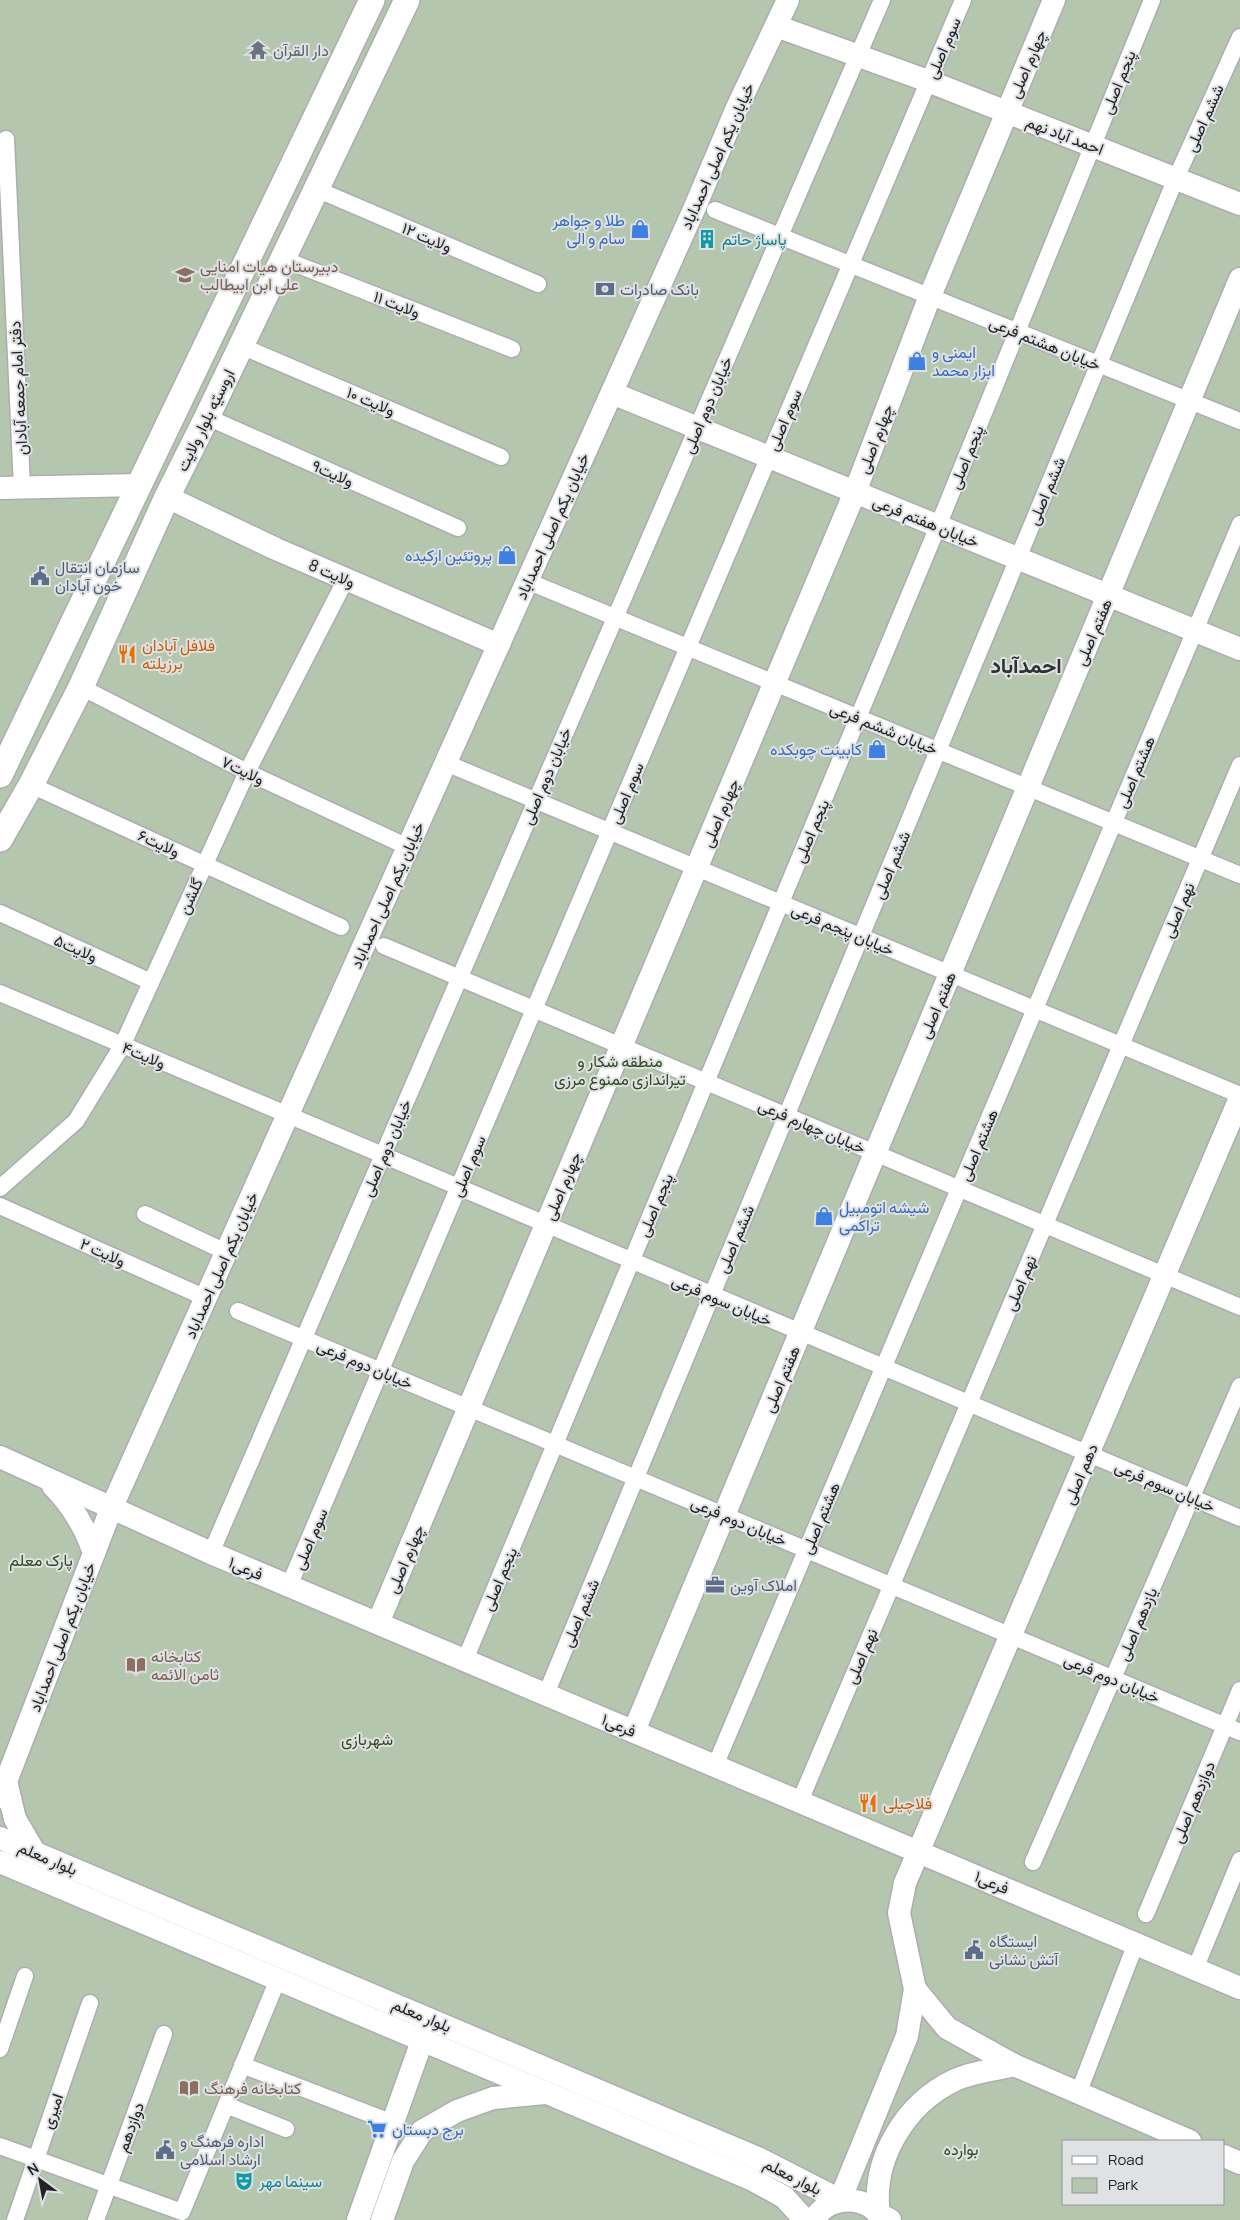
<svg xmlns="http://www.w3.org/2000/svg" width="1240" height="2220" viewBox="0 0 1240 2220" font-family="Manrope,Vazirmatn,sans-serif">
<style>
.green{fill:#b5c6ae;fill-rule:evenodd}
.lines{fill:none;stroke-linecap:round;stroke-linejoin:round}
.street-casing{stroke:#abadae;stroke-width:19}
.secondary-casing{stroke:#abadae;stroke-width:25}
.primary-casing{stroke:#abadae;stroke-width:28}
.street{stroke:#fff;stroke-width:16}
.secondary{stroke:#fff;stroke-width:22}
.primary{stroke:#fff;stroke-width:25}
.labels{text-anchor:middle;dominant-baseline:central;stroke-width:4;stroke-linejoin:round;paint-order:stroke}
.street-label{font-size:16px;fill:#222324;stroke:#e0e1e3}
.worship-label{font-size:16px;fill:#5b616d;stroke:#e0e1e3;text-anchor:start}
.shop-label{font-size:16px;fill:#366cbe;stroke:#e0e1e3;text-anchor:end}
.culture-label{font-size:16px;fill:#0d838f;stroke:#e0e1e3;text-anchor:start}
.education-label{font-size:16px;fill:#785e54;stroke:#e0e1e3;text-anchor:start}
.service-label{font-size:16px;fill:#4e5e75;stroke:#e0e1e3;text-anchor:start}
.food-label{font-size:16px;fill:#c56008;stroke:#e0e1e3;text-anchor:start}
.park-label{font-size:16px;fill:#2e4a1e;stroke:#e0e1e3}
.district-label{font-size:21px;font-weight:bold;fill:#2f3032;stroke:#e0e1e3}
</style>
<rect width="100%" height="100%" fill="#e0e1e3"/>
<!-- green -->
<path class="green" d="M 0,0 L 1240,0 L 1240,2220 L 0,2220 ZM 1064,2141 L 1224,2141 L 1224,2204 L 1064,2204 Z"/>
<g class="lines">
<!-- street casing -->
<g class="street-casing">
<g id="street">
<path d="M 6,139 L 22,487"/>
<path d="M 316,189 L 538,284"/>
<path d="M 715,210 L 1240,421"/>
<path d="M 283,259 L 512,349"/>
<path d="M 241,346 L 501,457"/>
<path d="M 207,417 L 458,528"/>
<path d="M 527,581 L 1240,875"/>
<path d="M 81,687 L 247,772 L 408,847"/>
<path d="M 446,763 L 1240,1095"/>
<path d="M 31,785 L 341,927"/>
<path d="M 0,913 L 151,982"/>
<path d="M 384,946 L 1240,1307"/>
<path d="M 0,993 L 1240,1518"/>
<path d="M 0,1188 L 76,1121 L 122,1046 L 247,772 L 346,579"/>
<path d="M 0,1206 L 206,1298"/>
<path d="M 145,1214 L 226,1252"/>
<path d="M 238,1311 L 1240,1732"/>
<path d="M 211,1553 L 882,0"/>
<path d="M 289,1586 L 963,0"/>
<path d="M 465,1660 L 938,526 L 1152,0"/>
<path d="M 546,1694 L 1176,178 L 1240,37"/>
<path d="M 715,1766 L 1240,524"/>
<path d="M 800,1801 L 1240,765"/>
<path d="M 1033,1862 L 1240,1386"/>
<path d="M 1146,1914 L 1240,1690"/>
<path d="M 1195,1969 L 1240,1860"/>
<path d="M 0,2049 L 25,1976"/>
<path d="M 242,2065 L 393,2123"/>
<path d="M 1078,2094 L 1136,1943"/>
<path d="M 226,2105 L 286,2129"/>
<path d="M 0,2146 L 182,2212 L 278,1979"/>
<path d="M 15,2220 L 90,2003"/>
<path d="M 96,2220 L 164,2034"/>
</g>
</g>
<!-- secondary casing -->
<g class="secondary-casing">
<g id="secondary">
<path d="M 776,26 L 928,81 L 1240,204"/>
<path d="M 612,393 L 1240,649"/>
<path d="M 0,488 L 140,485"/>
<path d="M 167,497 L 276,549 L 499,645"/>
<path d="M 0,1457 L 211,1553 L 1240,1988"/>
<path d="M 53,1486 C 73,1506 85,1527 94,1553"/>
<path d="M 378,1623 L 855,492 L 930,296 L 1054,0"/>
<path d="M 634,1731 L 1240,279"/>
<path d="M 6,1781 L 15,1819 L 35,1853"/>
<path d="M 0,1797 L 111,1509 L 695,207 L 736,110 L 788,0"/>
<path d="M 0,1838 L 760,2159 L 840,2200 L 907,2036 L 915,1989 L 899,1913 L 905,1883 L 1240,1098"/>
<path d="M 0,1862 L 751,2179 L 784,2197 L 805,2220"/>
<path d="M 915,1989 L 947,2028 L 1014,2065 L 1190,2141"/>
<path d="M 1224,2156 L 1240,2163"/>
<path d="M 358,2220 L 427,2027"/>
<path d="M 382,2220 L 403,2161 L 422,2131 L 457,2111 L 493,2098 L 545,2093"/>
<path d="M 814,2220 C 827,2194 870,2194 882,2220"/>
<path d="M 890,2220 L 879,2214 C 871,2159 906,2103 955,2080 C 972,2072 995,2070 1014,2065"/>
</g>
</g>
<!-- primary casing -->
<g class="primary-casing">
<g id="primary">
<path d="M 0,775 L 372,0"/>
<path d="M 0,839 L 31,785 L 81,687 L 167,497 L 207,417 L 407,0"/>
</g>
</g>
<!-- street -->
<use href="#street" class="street"/>
<!-- secondary -->
<use href="#secondary" class="secondary"/>
<!-- primary -->
<use href="#primary" class="primary"/>
</g>
<!-- icons -->
<defs>
<g id="temple-bare" transform="scale(1.5)"><path d="M0-6L5-2H3V0L6.5 2.5H4V6H1.5V3h-3V6H-4V2.5H-6.5L-3 0V-2H-5Z" fill="#6b7280" stroke="#e0e1e3" stroke-width="2.5" paint-order="stroke"/></g>
<g id="shop-bare" transform="scale(1.5)"><path d="M-5-2.5h2.3a2.7 3.5 0 0 1 5.4 0H5L5.5 6h-11ZM-1.5-2.5h3a1.5 2.3 0 0 0-3 0Z" fill="#3f7fe0" stroke="#e0e1e3" stroke-width="2.5" paint-order="stroke"/></g>
<g id="building-bare" transform="scale(1.5)"><path d="M-4-6H4V6H1V3H-1V6H-4ZM-2.5-4.3h1.7v1.8h-1.7ZM.8-4.3h1.7v1.8H.8ZM-2.5-1h1.7V.8h-1.7ZM.8-1h1.7V.8H.8Z" fill="#0f9aa8" stroke="#e0e1e3" stroke-width="2.5" paint-order="stroke"/></g>
<g id="school-bare" transform="scale(1.5)"><path d="M0-5L7-2L0 1L-7-2ZM-4 1L0 2.5L4 1V4Q0 6-4 4Z" fill="#8d6e63" stroke="#e0e1e3" stroke-width="2.5" paint-order="stroke"/></g>
<g id="bank-bare" transform="scale(1.5)"><path d="M-6-4H6V4H-6ZM0-2.3a2.3 2.3 0 1 0 0 4.6a2.3 2.3 0 1 0 0-4.6Z" fill="#5c6f8a" stroke="#e0e1e3" stroke-width="2.5" paint-order="stroke"/></g>
<g id="civic-bare" transform="scale(1.5)"><path d="M-.6-6.5H3V-4.5H.6V-3L4-1V1h2V6H-6V1h2V-1L-.6-3ZM-1.2 2.5V6h2.4V2.5Z" fill="#5c6f8a" stroke="#e0e1e3" stroke-width="2.5" paint-order="stroke"/></g>
<g id="restaurant-bare" transform="scale(1.5)"><path d="M-5-6h1v4h1v-4h1v4h1v-4h1v5L-1.5 .5V6h-2V.5L-5-1ZM5-6V6H3V1.5H1.5Q1.5-4 5-6Z" fill="#e8710a" stroke="#e0e1e3" stroke-width="2.5" paint-order="stroke"/></g>
<g id="office-bare" transform="scale(1.5)"><path d="M-6-3h4V-5.5h4V-3h4V5H-6ZM-1-4.5V-3h2v-1.5ZM-6 0V1H6V0Z" fill="#5c6f8a" stroke="#e0e1e3" stroke-width="2.5" paint-order="stroke"/></g>
<g id="library-bare" transform="scale(1.5)"><path d="M-6-4Q-3-5.5-.7-3.5V5Q-3 3-6 4ZM6-4Q3-5.5 .7-3.5V5Q3 3 6 4Z" fill="#8d6e63" stroke="#e0e1e3" stroke-width="2.5" paint-order="stroke"/></g>
<g id="supermarket-bare" transform="scale(1.5)"><path d="M-6-5.5h2.5l.6 2H6L4.5 2H-2.5L-4.4-4H-6ZM-1.5 3.2a1.3 1.3 0 1 0 .1 0ZM3 3.2a1.3 1.3 0 1 0 .1 0Z" fill="#3f7fe0" stroke="#e0e1e3" stroke-width="2.5" paint-order="stroke"/></g>
<g id="theatre-bare" transform="scale(1.5)"><path d="M-5-5.5Q0-4 5-5.5V0Q5 5 0 6Q-5 5-5 0ZM-3.3-2.5H-1v1.5H-3.3ZM1-2.5H3.3v1.5H1ZM-2.8 1Q0 5.5 2.8 1Z" fill="#0f9aa8" stroke="#e0e1e3" stroke-width="2.5" paint-order="stroke"/></g>
</defs>
<g fill-rule="evenodd">
<use href="#temple-bare" x="258" y="50"/>
<use href="#shop-bare" x="640" y="229"/>
<use href="#building-bare" x="707" y="239"/>
<use href="#school-bare" x="185" y="275"/>
<use href="#bank-bare" x="605" y="289"/>
<use href="#shop-bare" x="917" y="361"/>
<use href="#shop-bare" x="507" y="555"/>
<use href="#civic-bare" x="40" y="576"/>
<use href="#restaurant-bare" x="127" y="654"/>
<use href="#shop-bare" x="877" y="749"/>
<use href="#shop-bare" x="824" y="1216"/>
<use href="#office-bare" x="715" y="1585"/>
<use href="#library-bare" x="136" y="1665"/>
<use href="#restaurant-bare" x="868" y="1803"/>
<use href="#civic-bare" x="974" y="1950"/>
<use href="#library-bare" x="189" y="2088"/>
<use href="#supermarket-bare" x="377" y="2129"/>
<use href="#civic-bare" x="165" y="2150"/>
<use href="#theatre-bare" x="244" y="2181"/>
</g>
<g class="labels">
<!-- street labels -->
<g class="street-label">
<text transform="translate(943 48) rotate(-67)">سوم اصلی</text>
<text transform="translate(1027 64) rotate(-67)">چهارم اصلی</text>
<text transform="translate(1118 82) rotate(-68)">پنجم اصلی</text>
<text transform="translate(1204 118) rotate(-66)">ششم اصلی</text>
<text transform="translate(1065 135) rotate(21)">احمد آباد نهم</text>
<text transform="translate(717 156) rotate(-66)">خیابان یکم اصلی احمداباد</text>
<text transform="translate(427 237) rotate(23)">ولایت ۱۲</text>
<text transform="translate(397 304) rotate(21)">ولایت ۱۱</text>
<text transform="translate(1045 343) rotate(22)">خیابان هشتم فرعی</text>
<text transform="translate(18 388) rotate(-93)">دفتر امام جمعه آبادان</text>
<text transform="translate(371 401) rotate(23)">ولایت ۱۰</text>
<text transform="translate(707 405) rotate(-67)">خیابان دوم اصلی</text>
<text transform="translate(205 420) rotate(-64)">اروسیّه بلوار ولایت</text>
<text transform="translate(784 420) rotate(-67)">سوم اصلی</text>
<text transform="translate(875 439) rotate(-69)">چهارم اصلی</text>
<text transform="translate(966 457) rotate(-68)">پنجم اصلی</text>
<text transform="translate(333 473) rotate(24)">ولایت۹</text>
<text transform="translate(1046 491) rotate(-67)">ششم اصلی</text>
<text transform="translate(926 521) rotate(22)">خیابان هفتم فرعی</text>
<text transform="translate(552 526) rotate(-66)">خیابان یکم اصلی احمداباد</text>
<text transform="translate(332 573) rotate(23)">ولایت 8</text>
<text transform="translate(1093 632) rotate(-67)">هفتم اصلی</text>
<text transform="translate(884 728) rotate(22)">خیابان ششم فرعی</text>
<text transform="translate(243 770) rotate(26)">ولایت۷</text>
<text transform="translate(1135 772) rotate(-67)">هشتم اصلی</text>
<text transform="translate(546 776) rotate(-67)">خیابان دوم اصلی</text>
<text transform="translate(626 793) rotate(-67)">سوم اصلی</text>
<text transform="translate(720 813) rotate(-67)">چهارم اصلی</text>
<text transform="translate(811 831) rotate(-67)">پنجم اصلی</text>
<text transform="translate(159 843) rotate(25)">ولایت۶</text>
<text transform="translate(891 865) rotate(-67)">ششم اصلی</text>
<text transform="translate(387 895) rotate(-66)">خیابان یکم اصلی احمداباد</text>
<text transform="translate(190 896) rotate(-65)">گلشن</text>
<text transform="translate(1178 910) rotate(-67)">نهم اصلی</text>
<text transform="translate(843 929) rotate(23)">خیابان پنجم فرعی</text>
<text transform="translate(76 948) rotate(24)">ولایت۵</text>
<text transform="translate(937 1005) rotate(-67)">هفتم اصلی</text>
<text transform="translate(144 1055) rotate(23)">ولایت۴</text>
<text transform="translate(812 1126) rotate(23)">خیابان چهارم فرعی</text>
<text transform="translate(978 1145) rotate(-67)">هشتم اصلی</text>
<text transform="translate(386 1148) rotate(-67)">خیابان دوم اصلی</text>
<text transform="translate(468 1166) rotate(-67)">سوم اصلی</text>
<text transform="translate(562 1186) rotate(-67)">چهارم اصلی</text>
<text transform="translate(655 1205) rotate(-67)">پنجم اصلی</text>
<text transform="translate(735 1239) rotate(-67)">ششم اصلی</text>
<text transform="translate(103 1252) rotate(24)">ولایت ۲</text>
<text transform="translate(221 1265) rotate(-66)">خیابان یکم اصلی احمداباد</text>
<text transform="translate(1020 1283) rotate(-67)">نهم اصلی</text>
<text transform="translate(722 1300) rotate(23)">خیابان سوم فرعی</text>
<text transform="translate(365 1364) rotate(23)">خیابان دوم فرعی</text>
<text transform="translate(781 1379) rotate(-67)">هفتم اصلی</text>
<text transform="translate(1080 1474) rotate(-67)">دهم اصلی</text>
<text transform="translate(1165 1486) rotate(23)">خیابان سوم فرعی</text>
<text transform="translate(820 1518) rotate(-67)">هشتم اصلی</text>
<text transform="translate(739 1521) rotate(23)">خیابان دوم فرعی</text>
<text transform="translate(310 1539) rotate(-67)">سوم اصلی</text>
<text transform="translate(405 1559) rotate(-67)">چهارم اصلی</text>
<text transform="translate(246 1568) rotate(23)">فرعی۱</text>
<text transform="translate(499 1579) rotate(-67)">پنجم اصلی</text>
<text transform="translate(580 1613) rotate(-67)">ششم اصلی</text>
<text transform="translate(1137 1624) rotate(-67)">یازدهم اصلی</text>
<text transform="translate(62 1637) rotate(-69)">خیابان یکم اصلی احمداباد</text>
<text transform="translate(861 1656) rotate(-67)">نهم اصلی</text>
<text transform="translate(1112 1678) rotate(23)">خیابان دوم فرعی</text>
<text transform="translate(619 1725) rotate(23)">فرعی۱</text>
<text transform="translate(1193 1802) rotate(-67)">دوازدهم اصلی</text>
<text transform="translate(48 1858) rotate(23)">بلوار معلم</text>
<text transform="translate(992 1882) rotate(23)">فرعی۱</text>
<text transform="translate(422 2015) rotate(23)">بلوار معلم</text>
<text transform="translate(52 2111) rotate(-71)">امیری</text>
<text transform="translate(130 2127) rotate(-70)">دوازدهم</text>
<text transform="translate(793 2176) rotate(27)">بلوار معلم</text>
</g>
<!-- worship labels -->
<g class="worship-label">
<text x="273" y="50">دار القرآن</text>
</g>
<!-- shop labels -->
<g class="shop-label">
<text x="625" y="220">طلا و جواهر<tspan x="625" dy="18">سام و الی</tspan></text>
<text x="932" y="352" text-anchor="start">ایمنی و<tspan x="932" dy="18">ابزار محمد</tspan></text>
<text x="492" y="555">پروتئین ارکیده</text>
<text x="862" y="749">كابينت چوبكده</text>
<text x="839" y="1207" text-anchor="start">شیشه اتومبیل<tspan x="839" dy="18">تراکمی</tspan></text>
<text x="392" y="2129" text-anchor="start">برج دبستان</text>
</g>
<!-- culture labels -->
<g class="culture-label">
<text x="722" y="239">پاساژ حاتم</text>
<text x="259" y="2181">سینما مهر</text>
</g>
<!-- education labels -->
<g class="education-label">
<text x="200" y="266">دبیرستان هیات امنایی<tspan x="200" dy="18">علی ابن ابیطالب</tspan></text>
<text x="151" y="1656">کتابخانه<tspan x="151" dy="18">ثامن الائمه</tspan></text>
<text x="204" y="2088">کتابخانه فرهنگ</text>
</g>
<!-- service labels -->
<g class="service-label">
<text x="620" y="289">بانک صادرات</text>
<text x="55" y="567">سازمان انتقال<tspan x="55" dy="18">خون آبادان</tspan></text>
<text x="730" y="1585">املاک آوین</text>
<text x="989" y="1941">ایستگاه<tspan x="989" dy="18">آتش نشانی</tspan></text>
<text x="180" y="2141">اداره فرهنگ و<tspan x="180" dy="18">ارشاد اسلامی</tspan></text>
</g>
<!-- food labels -->
<g class="food-label">
<text x="142" y="645">فلافل آبادان<tspan x="142" dy="18">برزیلته</tspan></text>
<text x="883" y="1803">فلاچیلی</text>
</g>
<!-- park labels -->
<g class="park-label">
<text x="620" y="1061">منطقه شکار و<tspan x="620" dy="18">تیراندازی ممنوع مرزی</tspan></text>
<text x="41" y="1560">پارک معلم</text>
<text x="367" y="1739">شهربازی</text>
<text x="961" y="2149">بوارده</text>
</g>
<!-- district labels -->
<g class="district-label">
<text x="1026" y="665">احمدآباد</text>
</g>
</g>
<!-- legend -->
<rect x="1062" y="2140" width="162" height="65" fill="#e0e1e3" stroke="#949597"/>
<rect x="1072" y="2156" width="25" height="8" fill="#ffffff" stroke="#949597"/>
<text x="1108" y="2165" font-size="15" fill="#222324">Road</text>
<rect x="1072" y="2178" width="25" height="15" fill="#b5c6ae" stroke="#949597"/>
<text x="1108" y="2190" font-size="15" fill="#222324">Park</text>
<!-- north arrow -->
<g transform="translate(40 2180) rotate(328)" stroke="#e0e1e3" stroke-width="4" paint-order="stroke">
<path d="M0-4L9 19L0 12L-9 19Z" fill="#222324"/>
<text y="-8" font-size="14" font-weight="bold" text-anchor="middle" fill="#222324">N</text>
</g>
</svg>
